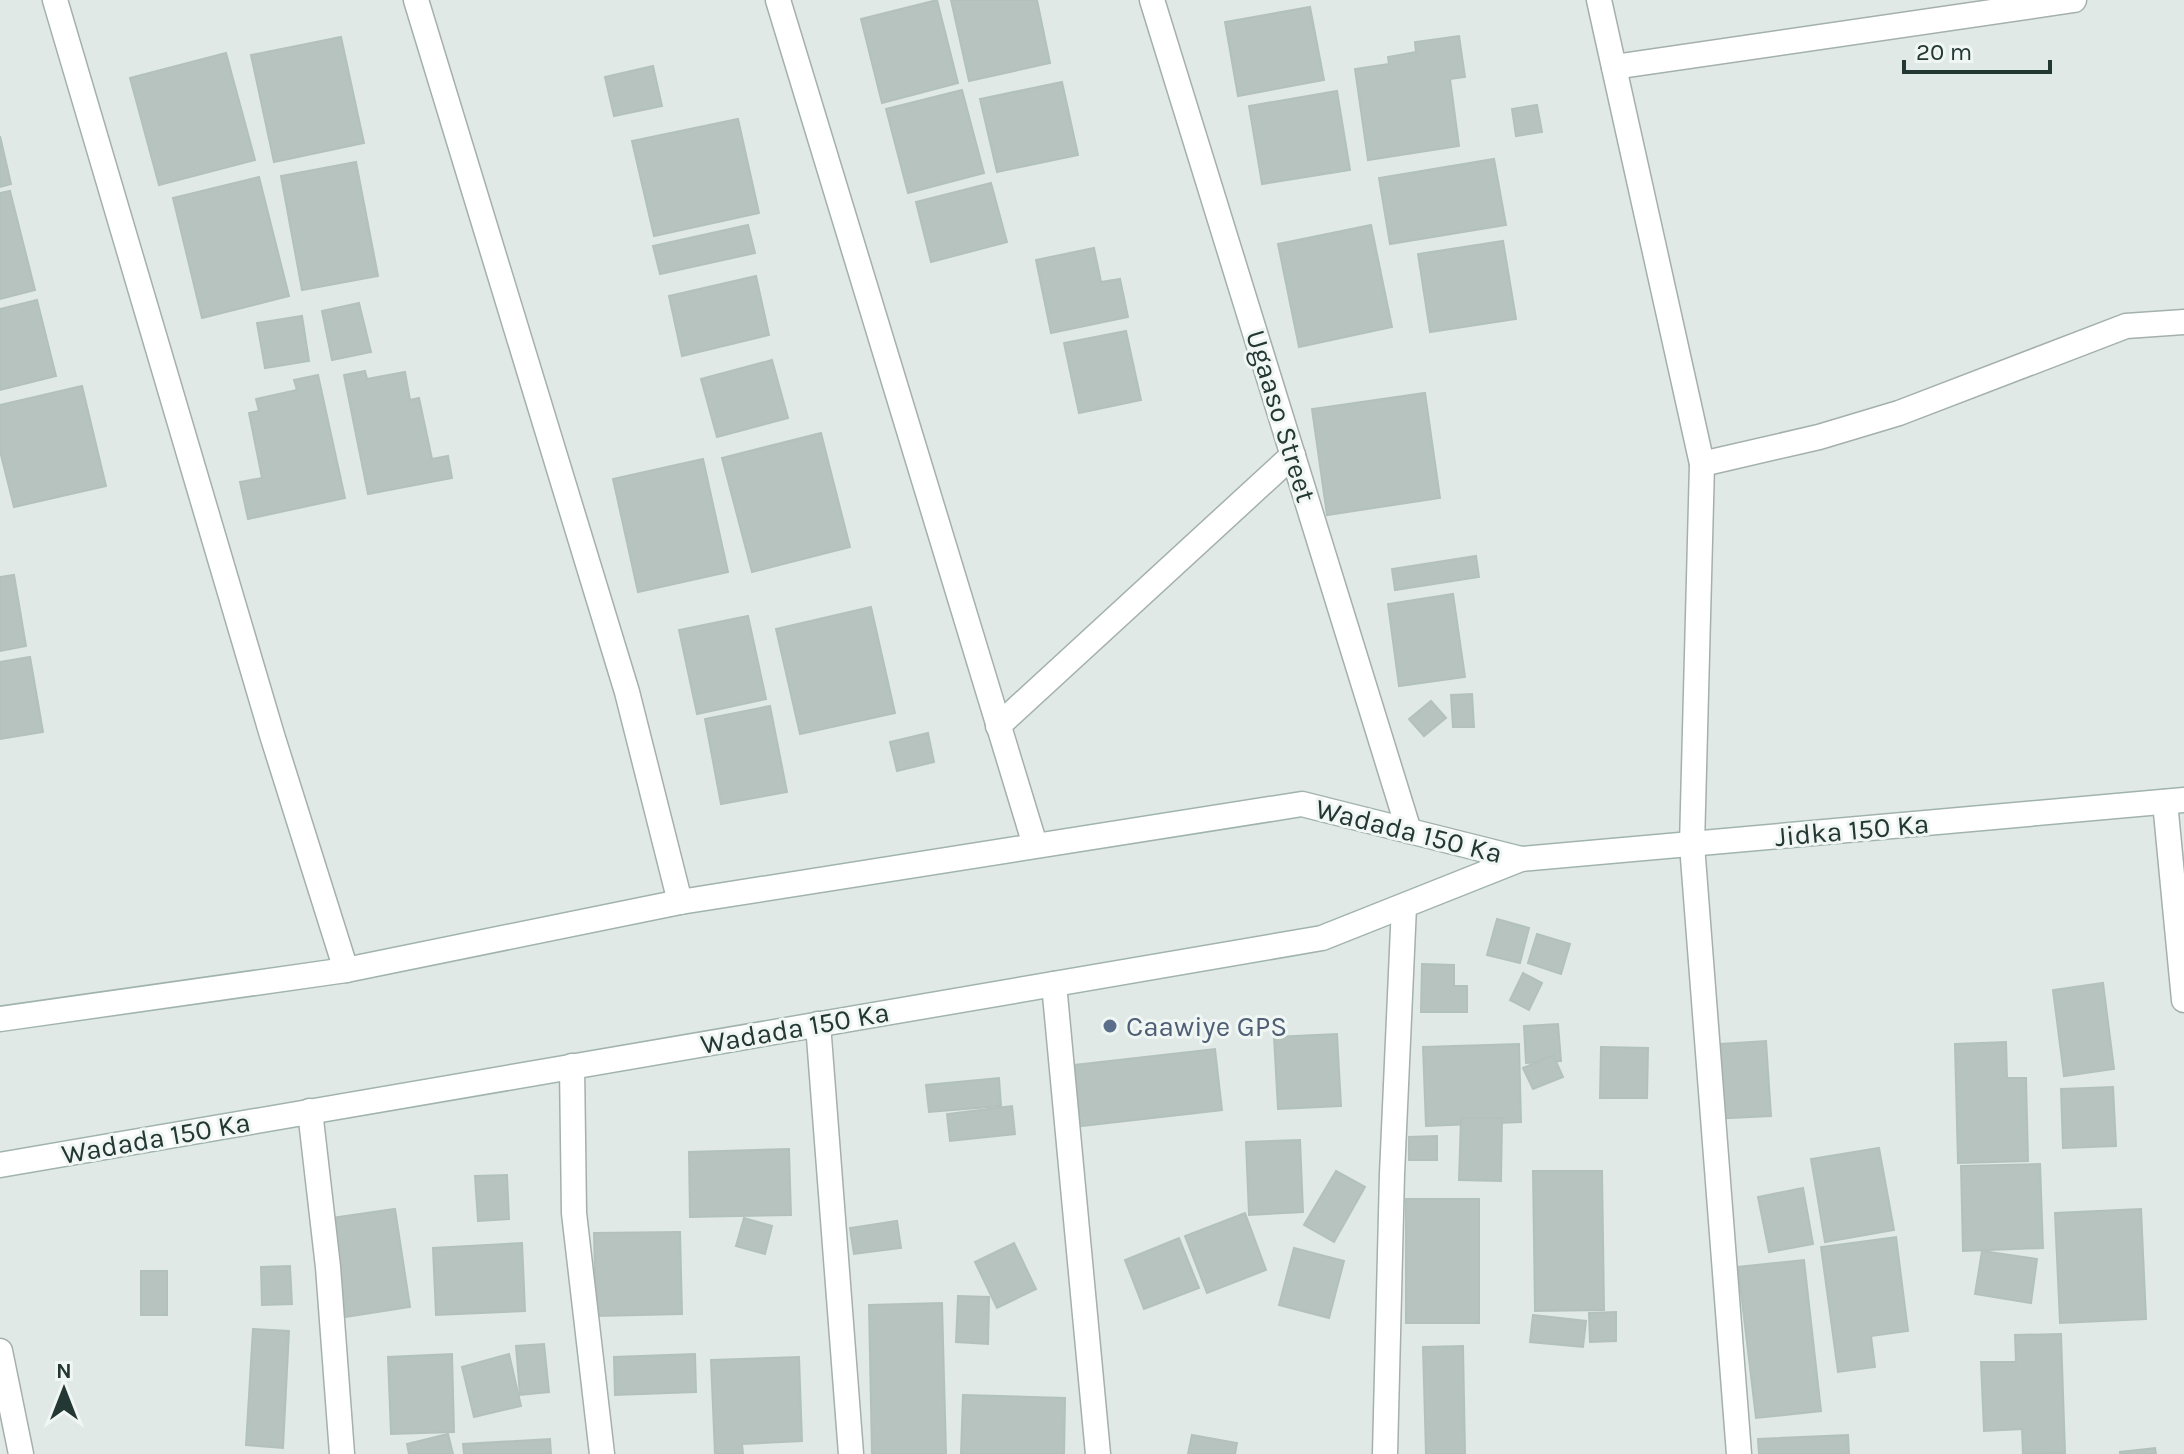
<svg xmlns="http://www.w3.org/2000/svg" width="2184" height="1454" viewBox="0 0 2184 1454" font-family="Karla,sans-serif">
<style>
.building{fill:#b6c3bf;stroke:#b3c1bd;stroke-width:2}
.lines{fill:none;stroke-linecap:round;stroke-linejoin:round}
.street-casing{stroke:#a4b0ad;stroke-width:27}
.secondary-casing{stroke:#a1b3ae;stroke-width:27}
.street{stroke:#fff;stroke-width:24}
.secondary{stroke:#fff;stroke-width:24}
.service-dot{fill:#5c6f8a;stroke:#f0f6f3;stroke-width:3}
.labels{text-anchor:middle;dominant-baseline:central;stroke-width:6;stroke-linejoin:round;paint-order:stroke}
.street-label{font-size:28px;fill:#233733;stroke:#f0f6f3}
.service-label{font-size:28px;fill:#4e5e75;stroke:#f0f6f3;text-anchor:start}
</style>
<rect width="100%" height="100%" fill="#e0e9e6"/>
<!-- building -->
<g class="building">
<path d="M 937,0 L 958,83 L 882,103 L 861,19 Z"/>
<path d="M 951,0 L 1037,0 L 1050,63 L 969,81 Z"/>
<path d="M 1310,7 L 1324,80 L 1238,96 L 1225,22 Z"/>
<path d="M 1459,36 L 1465,77 L 1450,79 L 1459,146 L 1368,160 L 1355,69 L 1389,64 L 1388,57 L 1416,52 L 1415,42 Z"/>
<path d="M 341,37 L 364,143 L 274,162 L 251,55 Z"/>
<path d="M 226,53 L 255,160 L 159,185 L 130,78 Z"/>
<path d="M 653,66 L 662,106 L 614,116 L 605,77 Z"/>
<path d="M 1062,82 L 1078,155 L 997,172 L 980,99 Z"/>
<path d="M 962,90 L 984,173 L 908,193 L 886,109 Z"/>
<path d="M 1337,91 L 1350,170 L 1262,184 L 1249,106 Z"/>
<path d="M 1537,105 L 1542,132 L 1516,136 L 1512,109 Z"/>
<path d="M 738,119 L 759,213 L 654,236 L 632,141 Z"/>
<path d="M 0,136 L 11,184 L 0,187 Z"/>
<path d="M 1494,159 L 1506,225 L 1390,244 L 1379,178 Z"/>
<path d="M 356,162 L 378,276 L 302,290 L 281,176 Z"/>
<path d="M 259,177 L 289,296 L 202,318 L 173,198 Z"/>
<path d="M 991,183 L 1007,242 L 931,262 L 916,202 Z"/>
<path d="M 10,191 L 35,290 L 0,299 L 0,193 Z"/>
<path d="M 748,225 L 755,253 L 660,274 L 653,246 Z"/>
<path d="M 1371,225 L 1392,327 L 1299,347 L 1278,244 Z"/>
<path d="M 1503,241 L 1516,319 L 1430,332 L 1418,254 Z"/>
<path d="M 1094,248 L 1101,282 L 1120,279 L 1128,317 L 1051,333 L 1036,260 Z"/>
<path d="M 756,276 L 769,335 L 682,356 L 669,296 Z"/>
<path d="M 37,300 L 56,376 L 0,390 L 0,309 Z"/>
<path d="M 359,303 L 371,352 L 332,360 L 322,311 Z"/>
<path d="M 302,316 L 309,361 L 265,368 L 257,323 Z"/>
<path d="M 1126,331 L 1141,400 L 1079,413 L 1064,343 Z"/>
<path d="M 772,360 L 788,418 L 717,437 L 701,379 Z"/>
<path d="M 365,371 L 367,379 L 405,372 L 410,400 L 419,398 L 432,459 L 448,456 L 452,478 L 368,494 L 344,375 Z"/>
<path d="M 318,375 L 345,498 L 248,519 L 240,482 L 262,478 L 249,413 L 259,411 L 256,399 L 297,390 L 294,380 Z"/>
<path d="M 82,386 L 106,486 L 14,507 L 0,451 L 0,405 Z"/>
<path d="M 1425,393 L 1440,498 L 1327,515 L 1312,409 Z"/>
<path d="M 821,433 L 850,547 L 752,572 L 722,458 Z"/>
<path d="M 703,459 L 728,572 L 638,592 L 613,479 Z"/>
<path d="M 1476,556 L 1479,577 L 1395,590 L 1392,569 Z"/>
<path d="M 14,575 L 26,646 L 0,651 L 0,577 Z"/>
<path d="M 1453,594 L 1465,677 L 1399,686 L 1388,604 Z"/>
<path d="M 871,607 L 895,713 L 800,734 L 776,629 Z"/>
<path d="M 748,616 L 766,699 L 697,714 L 679,630 Z"/>
<path d="M 30,657 L 43,732 L 0,739 L 0,662 Z"/>
<path d="M 1472,694 L 1474,727 L 1453,727 L 1451,695 Z"/>
<path d="M 1431,701 L 1446,718 L 1424,736 L 1409,719 Z"/>
<path d="M 770,706 L 787,792 L 721,804 L 705,719 Z"/>
<path d="M 928,733 L 934,762 L 897,771 L 890,742 Z"/>
<path d="M 1497,919 L 1529,928 L 1520,963 L 1487,955 Z"/>
<path d="M 1537,934 L 1570,944 L 1561,974 L 1528,963 Z"/>
<path d="M 1422,964 L 1454,965 L 1454,986 L 1467,986 L 1467,1012 L 1421,1012 Z"/>
<path d="M 1523,973 L 1542,983 L 1529,1010 L 1510,1000 Z"/>
<path d="M 2103,983 L 2114,1069 L 2064,1076 L 2053,990 Z"/>
<path d="M 1558,1024 L 1561,1061 L 1526,1063 L 1524,1026 Z"/>
<path d="M 1337,1034 L 1341,1106 L 1278,1109 L 1274,1037 Z"/>
<path d="M 1766,1041 L 1771,1116 L 1710,1119 L 1705,1045 Z"/>
<path d="M 2006,1042 L 2007,1078 L 2026,1078 L 2028,1161 L 1958,1163 L 1955,1044 Z"/>
<path d="M 1519,1044 L 1521,1122 L 1426,1126 L 1423,1047 Z"/>
<path d="M 1601,1047 L 1648,1048 L 1647,1098 L 1600,1098 Z"/>
<path d="M 1215,1049 L 1222,1110 L 1074,1127 L 1066,1066 Z"/>
<path d="M 1553,1055 L 1563,1077 L 1533,1089 L 1523,1068 Z"/>
<path d="M 999,1078 L 1001,1106 L 929,1112 L 926,1085 Z"/>
<path d="M 2113,1087 L 2116,1146 L 2063,1148 L 2061,1089 Z"/>
<path d="M 1012,1106 L 1015,1134 L 950,1141 L 947,1114 Z"/>
<path d="M 1461,1118 L 1502,1118 L 1501,1181 L 1459,1180 Z"/>
<path d="M 1437,1136 L 1437,1160 L 1409,1160 L 1409,1137 Z"/>
<path d="M 1300,1140 L 1303,1212 L 1249,1215 L 1246,1142 Z"/>
<path d="M 1879,1148 L 1894,1230 L 1825,1242 L 1811,1159 Z"/>
<path d="M 789,1149 L 791,1215 L 690,1217 L 689,1152 Z"/>
<path d="M 2040,1164 L 2043,1248 L 1963,1251 L 1961,1166 Z"/>
<path d="M 1336,1171 L 1365,1187 L 1334,1242 L 1304,1225 Z"/>
<path d="M 1533,1171 L 1602,1171 L 1604,1310 L 1535,1311 Z"/>
<path d="M 507,1175 L 509,1219 L 478,1221 L 475,1176 Z"/>
<path d="M 1803,1188 L 1813,1244 L 1769,1252 L 1758,1197 Z"/>
<rect x="1406" y="1199" width="73" height="124"/>
<path d="M 395,1209 L 410,1307 L 332,1319 L 317,1220 Z"/>
<path d="M 2141,1209 L 2146,1319 L 2060,1323 L 2055,1213 Z"/>
<path d="M 1245,1213 L 1266,1270 L 1207,1293 L 1185,1236 Z"/>
<path d="M 744,1218 L 772,1226 L 765,1254 L 736,1246 Z"/>
<path d="M 897,1221 L 901,1248 L 854,1254 L 850,1228 Z"/>
<path d="M 680,1232 L 682,1314 L 596,1316 L 594,1233 Z"/>
<path d="M 1896,1237 L 1908,1331 L 1871,1336 L 1875,1367 L 1838,1372 L 1821,1247 Z"/>
<path d="M 1179,1238 L 1199,1288 L 1144,1309 L 1125,1260 Z"/>
<path d="M 522,1243 L 525,1311 L 436,1315 L 433,1248 Z"/>
<path d="M 1014,1243 L 1036,1289 L 997,1308 L 975,1262 Z"/>
<path d="M 1294,1248 L 1344,1261 L 1329,1318 L 1279,1305 Z"/>
<path d="M 1982,1251 L 2037,1259 L 2031,1303 L 1975,1294 Z"/>
<path d="M 1804,1260 L 1821,1411 L 1756,1418 L 1738,1267 Z"/>
<path d="M 290,1266 L 292,1304 L 262,1305 L 261,1267 Z"/>
<rect x="141" y="1271" width="26" height="44"/>
<path d="M 958,1296 L 989,1297 L 988,1344 L 956,1342 Z"/>
<path d="M 942,1303 L 946,1454 L 872,1454 L 869,1305 Z"/>
<path d="M 1616,1312 L 1616,1341 L 1590,1342 L 1589,1313 Z"/>
<path d="M 1533,1315 L 1586,1321 L 1583,1347 L 1530,1342 Z"/>
<path d="M 253,1329 L 289,1331 L 283,1448 L 246,1445 Z"/>
<path d="M 2061,1334 L 2065,1453 L 2023,1454 L 2022,1429 L 1984,1431 L 1981,1362 L 2016,1362 L 2015,1335 Z"/>
<path d="M 544,1344 L 549,1392 L 520,1395 L 516,1346 Z"/>
<path d="M 1463,1346 L 1465,1454 L 1426,1454 L 1423,1347 Z"/>
<path d="M 452,1354 L 454,1432 L 391,1434 L 388,1357 Z"/>
<path d="M 509,1354 L 521,1406 L 474,1417 L 462,1367 Z"/>
<path d="M 695,1354 L 696,1392 L 615,1395 L 614,1357 Z"/>
<path d="M 799,1357 L 802,1441 L 742,1444 L 743,1454 L 715,1454 L 711,1360 Z"/>
<path d="M 963,1395 L 1065,1398 L 1064,1454 L 961,1454 Z"/>
<path d="M 448,1434 L 453,1454 L 409,1454 L 407,1444 Z"/>
<path d="M 1192,1435 L 1237,1443 L 1235,1454 L 1188,1454 Z"/>
<path d="M 1848,1435 L 1849,1454 L 1759,1454 L 1758,1439 Z"/>
<path d="M 550,1439 L 551,1454 L 464,1454 L 463,1444 Z"/>
<path d="M 2155,1448 L 2156,1454 L 2120,1454 L 2120,1452 Z"/>
</g>
<g class="lines">
<!-- street casing -->
<g class="street-casing">
<g id="street">
<path d="M 55,0 L 272,735 L 346,970"/>
<path d="M 416,0 L 627,692 L 680,902"/>
<path d="M 778,0 L 1035,845"/>
<path d="M 1152,0 L 1409,831"/>
<path d="M 1599,0 L 1702,464 L 1692,845 L 1739,1454"/>
<path d="M 1614,67 L 2074,0"/>
<path d="M 1702,464 L 1819,437 L 1899,413 L 2126,326 L 2184,322"/>
<path d="M 998,726 L 1293,455"/>
<path d="M 2165,802 L 2184,1000"/>
<path d="M 1054,984 L 1098,1454"/>
<path d="M 818,1024 L 851,1454"/>
<path d="M 572,1066 L 574,1213 L 602,1454"/>
<path d="M 310,1111 L 328,1267 L 342,1454"/>
<path d="M 0,1351 L 21,1454"/>
<path d="M 1385,1454 L 1392,1174 L 1404,906"/>
</g>
</g>
<!-- secondary casing -->
<g class="secondary-casing">
<g id="secondary">
<path d="M 0,1019 L 346,970 L 680,902 L 1302,804 L 1521,859"/>
<path d="M 0,1165 L 1322,938 L 1521,859 L 2184,800"/>
</g>
</g>
<!-- street -->
<use href="#street" class="street"/>
<!-- secondary -->
<use href="#secondary" class="secondary"/>
</g>
<!-- markers -->
<circle class="service-dot" cx="1110" cy="1026" r="8"/>
<g class="labels">
<!-- street labels -->
<g class="street-label">
<text transform="translate(1281 416) rotate(73)">Ugaaso Street</text>
<text transform="translate(1852 830) rotate(-5)">Jidka 150 Ka</text>
<text transform="translate(1409 831) rotate(14)">Wadada 150 Ka</text>
<text transform="translate(795 1028) rotate(-10)">Wadada 150 Ka</text>
<text transform="translate(156 1138) rotate(-10)">Wadada 150 Ka</text>
</g>
<!-- service labels -->
<g class="service-label">
<text x="1126" y="1026">Caawiye GPS</text>
</g>
</g>
<!-- north arrow -->
<g transform="translate(64 1390)" stroke="#f0f6f3" stroke-width="6" paint-order="stroke">
<path d="M0-6L14 30L0 20L-14 30Z" fill="#233733"/>
<text y="-12" font-size="22" font-weight="bold" text-anchor="middle" fill="#233733">N</text>
</g>
<!-- scale -->
<path d="M1904 60v12h146v-12" fill="none" stroke="#233733" stroke-width="4"/>
<text x="1916" y="60" font-size="24" fill="#233733" stroke="#f0f6f3" stroke-width="6" paint-order="stroke">20 m</text>
</svg>
